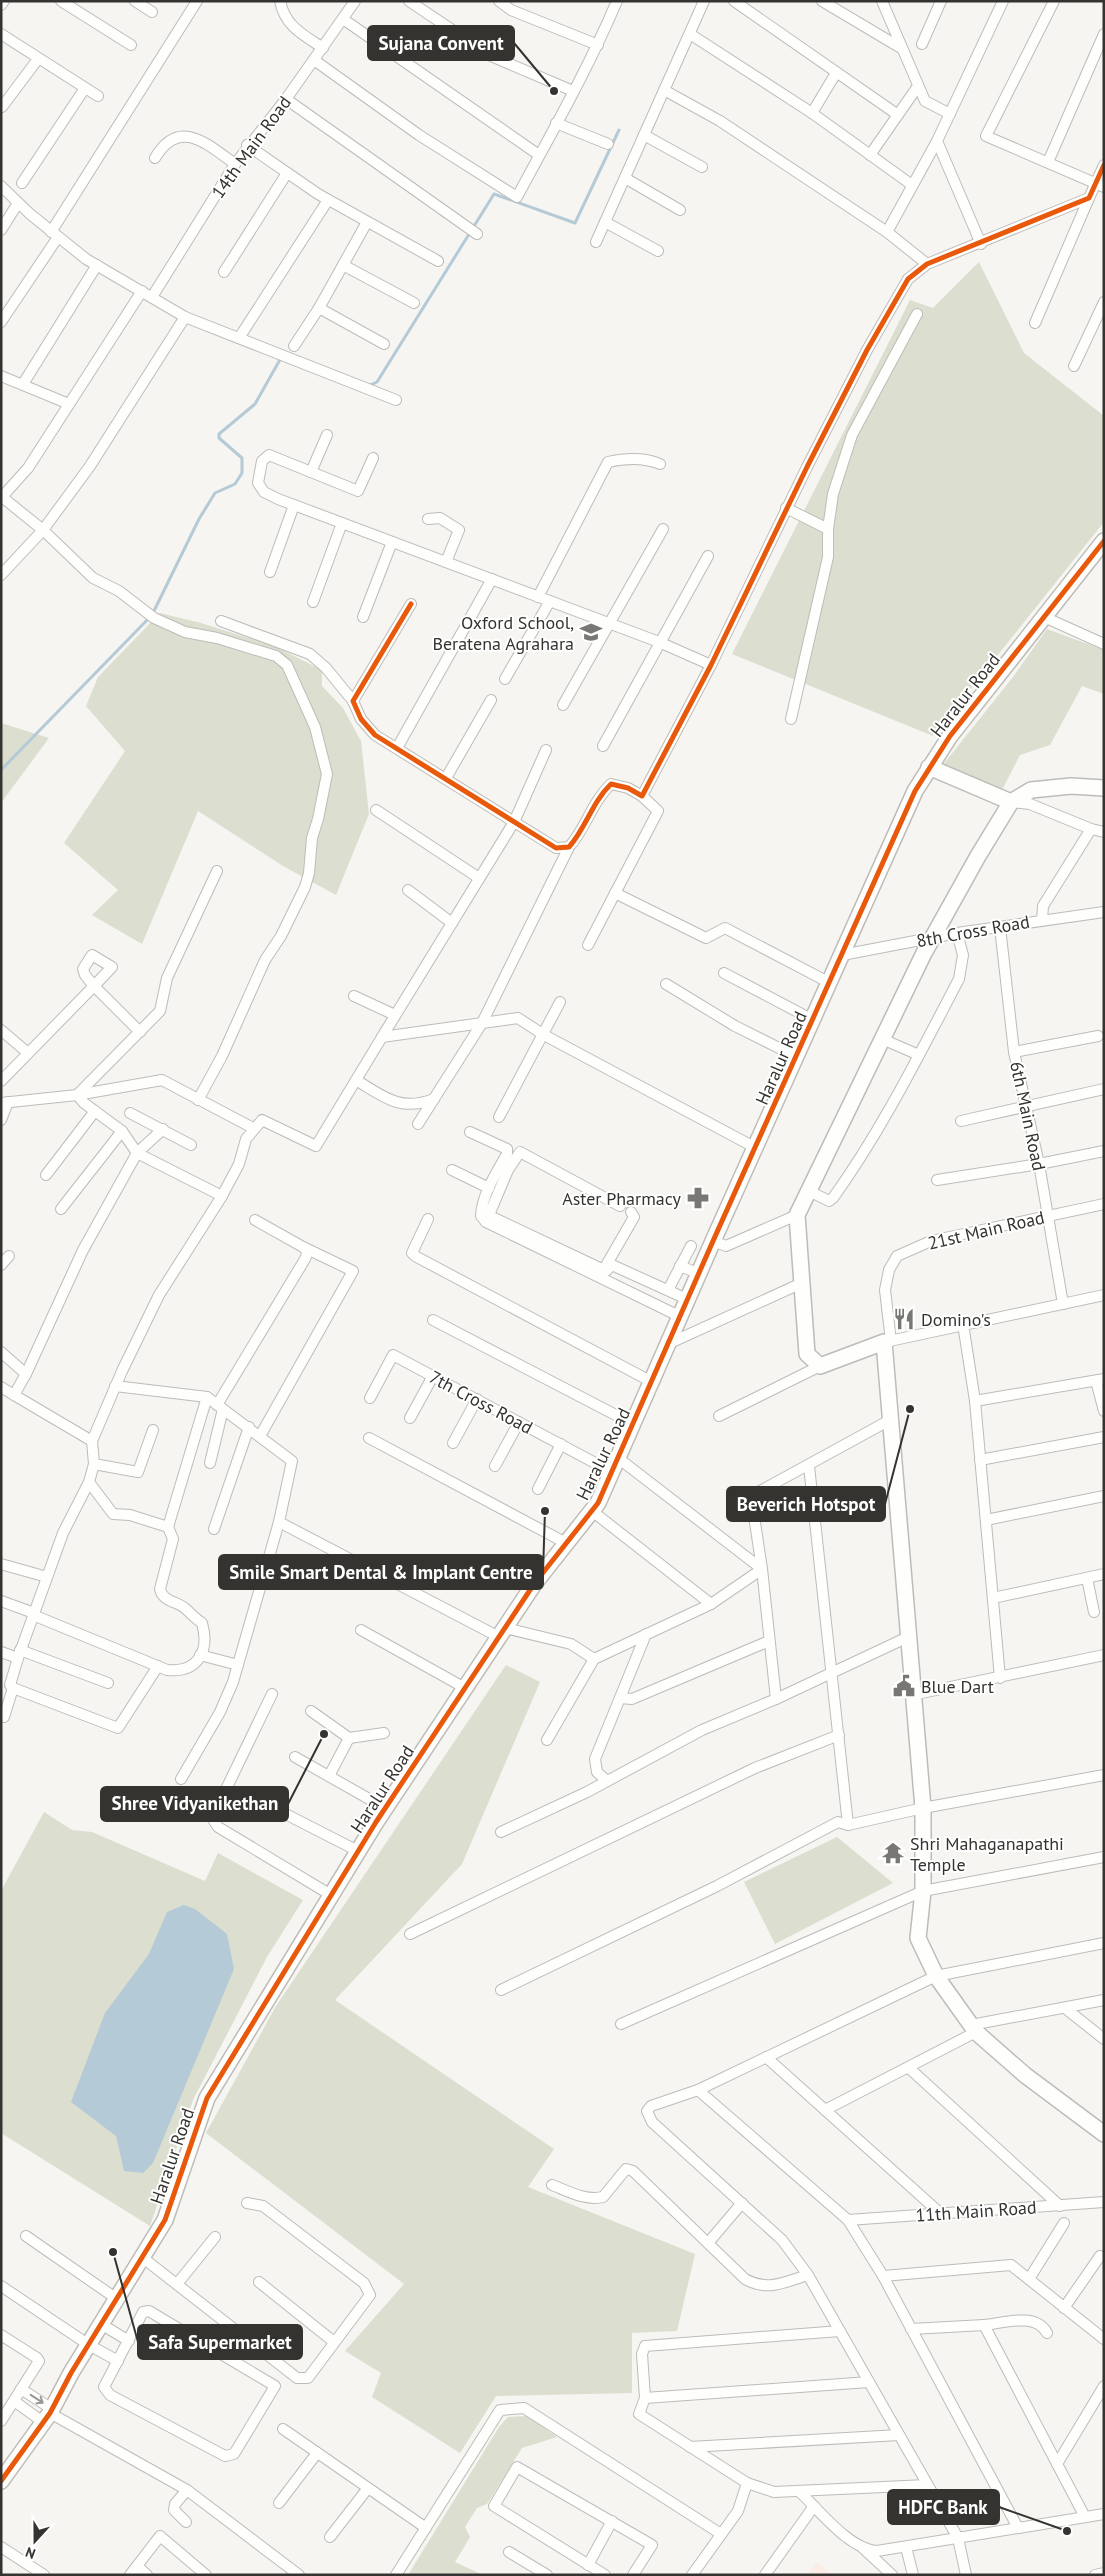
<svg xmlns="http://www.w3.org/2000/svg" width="1105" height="2576" viewBox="0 0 1105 2576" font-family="'PT Sans',sans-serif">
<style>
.education{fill:#fbede5}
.green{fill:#dcdecf}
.water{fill:#b4cad6}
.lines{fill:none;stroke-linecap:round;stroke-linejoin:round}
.stream{stroke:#b4cad6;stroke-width:3}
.street-casing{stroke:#bdbcb9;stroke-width:12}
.secondary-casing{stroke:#bdbcb9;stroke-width:18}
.street{stroke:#fefefd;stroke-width:10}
.secondary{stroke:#fefefd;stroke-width:15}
.cycleway-casing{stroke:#fff;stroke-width:8}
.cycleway{stroke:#e8590c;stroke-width:5}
.oneway{stroke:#999896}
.labels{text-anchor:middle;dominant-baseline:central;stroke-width:4;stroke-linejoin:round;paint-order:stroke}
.street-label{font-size:18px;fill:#343330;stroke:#fff}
.poi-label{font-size:18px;fill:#343330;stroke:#fff;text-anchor:start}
.leader{fill:none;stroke:#343330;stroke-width:2}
.callout-dot{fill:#343330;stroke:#fff;stroke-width:2}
.callout{fill:#343330;stroke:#343330;stroke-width:2}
.callout-label{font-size:19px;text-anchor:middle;font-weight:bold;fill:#fff}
</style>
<rect width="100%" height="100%" fill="#f6f5f1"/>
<!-- education -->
<path class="education" d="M 817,2562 L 832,2575 L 807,2575 Z"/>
<!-- green -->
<g class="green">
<path d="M 979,262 L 1024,353 L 1104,416 L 1104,522 L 933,736 L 732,654 L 910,300 L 933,308 Z"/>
<path d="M 160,613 L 201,623 L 276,647 L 322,670 L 322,686 L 343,708 L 361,741 L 369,814 L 336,895 L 283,866 L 198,811 L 142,944 L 92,915 L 118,890 L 64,843 L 125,751 L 86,706 L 98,677 Z"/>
<path d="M 1047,629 L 1104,650 L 1104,694 L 1082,686 L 1050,745 L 1020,755 L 1002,790 L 942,766 L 1013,677 Z"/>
<path d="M 1,723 L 49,738 L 1,803 Z"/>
<path d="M 506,1665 L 540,1682 L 462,1864 L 335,2000 L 554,2149 L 528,2187 L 695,2254 L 677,2331 L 632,2333 L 632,2393 L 496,2396 L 460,2453 L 372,2397 L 381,2373 L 345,2351 L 404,2284 L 206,2133 L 276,2006 Z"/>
<path d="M 44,1812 L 72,1830 L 92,1832 L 205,1881 L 218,1853 L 303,1900 L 267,1957 L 193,2100 L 150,2226 L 1,2133 L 1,1891 Z"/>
<path d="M 837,1837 L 893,1883 L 775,1944 L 744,1882 Z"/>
<path d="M 527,2416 L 557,2437 L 522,2448 L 487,2504 L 477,2508 L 465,2527 L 470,2537 L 455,2562 L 483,2575 L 408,2575 L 499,2427 L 508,2417 Z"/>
</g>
<!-- water -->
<path class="water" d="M 184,1905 L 195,1909 L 227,1934 L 234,1969 L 153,2163 L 143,2173 L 124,2171 L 116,2136 L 71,2102 L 105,2013 L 149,1954 L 167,1912 Z"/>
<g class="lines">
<!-- stream -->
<g class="stream">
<path d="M 368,386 L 377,382 L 494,194 L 575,223 L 619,130"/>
<path d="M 1,770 L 152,615 L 199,519 L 215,493 L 235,484 L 242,473 L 242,458 L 219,438 L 219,434 L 255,404 L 282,356"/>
</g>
<!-- street casing -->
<g class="street-casing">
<g id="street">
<path d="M 61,1 L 131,45"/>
<path d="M 135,1 L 152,12"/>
<path d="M 280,1 C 285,26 302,34 323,48"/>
<path d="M 409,1 L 491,56 L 573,91"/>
<path d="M 499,1 L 511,10 L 598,45"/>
<path d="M 734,1 L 898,115"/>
<path d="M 822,1 L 901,48"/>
<path d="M 882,1 L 925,101 L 950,114"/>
<path d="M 1054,1 L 986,136 L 1104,187"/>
<path d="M 1,5 L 4,1"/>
<path d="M 343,19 L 539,155"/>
<path d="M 1,34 L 98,96"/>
<path d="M 690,34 L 812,113 L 912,185"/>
<path d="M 922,44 L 941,1"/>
<path d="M 314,60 L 419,135 L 517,197 C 552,132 588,69 617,1"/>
<path d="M 664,90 L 720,121 L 887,232 L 927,264"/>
<path d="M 286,99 L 477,234"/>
<path d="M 2,107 L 38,59"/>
<path d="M 812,113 L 836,73"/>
<path d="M 556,123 L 608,144"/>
<path d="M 644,135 L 702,167"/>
<path d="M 937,141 L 981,244"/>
<path d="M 247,145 L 318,194 L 438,261"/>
<path d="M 870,155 L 918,86"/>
<path d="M 155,158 C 179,117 207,144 235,164"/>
<path d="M 1048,162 L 1104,34"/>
<path d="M 625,178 L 680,210"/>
<path d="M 22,183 L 85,88"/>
<path d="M 1,186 L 30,214 L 86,259 L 185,317 L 396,400"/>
<path d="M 605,222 L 658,251"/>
<path d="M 1,230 L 18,203"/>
<path d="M 51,232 L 197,1"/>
<path d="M 887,232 L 937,141 L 1003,1"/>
<path d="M 596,242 L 704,1"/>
<path d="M 343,265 L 414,303"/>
<path d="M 224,272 L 287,173"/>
<path d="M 152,297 L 235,164 L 286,99 L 355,1"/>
<path d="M 319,308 L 384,344"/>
<path d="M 1,322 L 58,237"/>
<path d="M 1035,323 L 1089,198"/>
<path d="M 239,338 L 328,200"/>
<path d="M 294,346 L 319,308 L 367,222"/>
<path d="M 1074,366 L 1104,302"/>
<path d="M 1,376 L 69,404"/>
<path d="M 23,384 L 97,265"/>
<path d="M 373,458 L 358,491 L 269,455 L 262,461 L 258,483 L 264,492 L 278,499 L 659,642 L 711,665"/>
<path d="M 311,472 L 327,435"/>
<path d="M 2,497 L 43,530 L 93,578 L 119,591 L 154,618 L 185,632 L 217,638 L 276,656 L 287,665 L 315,727 L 327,774 L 318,819 L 312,838 L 309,873 L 305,887 L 281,936 L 265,960 L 222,1056 L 198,1100"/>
<path d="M 1,498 L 28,468 L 142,291"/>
<path d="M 786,508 L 828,529"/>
<path d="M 428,519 L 440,518 L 459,530 L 446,562"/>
<path d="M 270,572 L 294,505"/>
<path d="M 1,575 L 43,530 L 90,466 L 185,317"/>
<path d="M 538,597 L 608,462 C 626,458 643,457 660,464"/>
<path d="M 313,602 L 342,523"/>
<path d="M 411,604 L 353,701 L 361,719 L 375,735 L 556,848 L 569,847 C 586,828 592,802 611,784 L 628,788 L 642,796 L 711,665 L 807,467 L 867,350 L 908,279 L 927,264 L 1089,198 L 1104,165"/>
<path d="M 363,617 L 392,542"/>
<path d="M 1044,617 L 1104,644"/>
<path d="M 221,621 L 310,654 L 326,668 L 353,701"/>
<path d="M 505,679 L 550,601"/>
<path d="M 563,705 L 663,529"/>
<path d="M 791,719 L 828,557 L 828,529 L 833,494 L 852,435 L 917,314"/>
<path d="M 603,746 L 708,556"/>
<path d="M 397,748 L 492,579"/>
<path d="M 446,778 L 491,700"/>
<path d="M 1011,802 L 1030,804 L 1091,829 L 1043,906 L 1042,920"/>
<path d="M 376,810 L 479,878"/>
<path d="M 1091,829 L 1104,832"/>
<path d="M 408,890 L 452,923"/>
<path d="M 615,893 L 706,938 L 725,928 L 830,983"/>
<path d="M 1000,927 L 1014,1052 L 1039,1164 L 1063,1304"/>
<path d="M 588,945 L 658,811 L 642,796"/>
<path d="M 92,955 L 112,967 L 94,986 L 85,975 L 83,969 Z"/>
<path d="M 842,955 L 957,933 L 1104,912"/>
<path d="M 724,973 L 813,1020"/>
<path d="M 666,984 L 735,1026 L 797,1057"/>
<path d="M 354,996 L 395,1015"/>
<path d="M 1,1030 L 28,1053"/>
<path d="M 382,1037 L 514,822 L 546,750"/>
<path d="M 882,1039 L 919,1055"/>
<path d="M 1014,1052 L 1098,1036"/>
<path d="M 356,1080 C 384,1097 400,1112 434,1099"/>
<path d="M 1,1081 L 94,986 L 140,1032"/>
<path d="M 77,1095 L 84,1103 L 122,1131 L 137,1153 L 83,1250 L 26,1374 L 14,1395 L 92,1441"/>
<path d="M 77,1095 L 160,1011 L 167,978 L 217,871"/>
<path d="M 1,1103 L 77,1095 L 162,1080 L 253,1128"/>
<path d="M 130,1113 L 191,1145"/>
<path d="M 499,1117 L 560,1002"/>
<path d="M 1,1120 L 8,1102"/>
<path d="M 961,1121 L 1104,1089"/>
<path d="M 418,1124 L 482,1023 L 569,847"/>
<path d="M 163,1129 L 137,1153 L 222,1196"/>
<path d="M 470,1132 L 507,1149 L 507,1154 C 497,1172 482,1194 481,1216 L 486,1222 L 681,1317"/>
<path d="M 452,1170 L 489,1188"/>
<path d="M 46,1175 L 95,1111"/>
<path d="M 937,1180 L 1039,1164 L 1104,1151"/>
<path d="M 809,1191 L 829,1201 L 833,1198 C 882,1130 920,1053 959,979 L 963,955 L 957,933"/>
<path d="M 61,1209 L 122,1131"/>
<path d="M 492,1217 L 606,1271 L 612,1265 L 689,1300"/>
<path d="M 428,1219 L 412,1253 L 415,1256 L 652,1382"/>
<path d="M 486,1222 L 508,1170 L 520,1152 L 620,1206"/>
<path d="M 713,1241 L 726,1246 L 797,1215"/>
<path d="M 1,1265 L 9,1256"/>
<path d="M 680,1266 L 700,1274"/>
<path d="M 604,1269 L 634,1217 L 631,1212"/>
<path d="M 668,1290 L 691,1246"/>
<path d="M 433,1320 L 633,1424"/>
<path d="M 963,1324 L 975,1401 L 1000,1678"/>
<path d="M 891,1341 L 885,1290 L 889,1270 L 897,1256 L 931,1241 L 1104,1204"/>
<path d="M 885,1342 L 1104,1295"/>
<path d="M 670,1343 L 802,1283"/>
<path d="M 1,1352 L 26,1374"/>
<path d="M 1096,1381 L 1104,1411"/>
<path d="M 115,1386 L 207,1397 L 292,1461 L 279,1522 L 499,1637"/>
<path d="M 1,1387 L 14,1395"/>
<path d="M 207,1397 L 168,1527 L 130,1515 L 113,1514 L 89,1482 L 94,1464 L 92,1441 L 122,1371 L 159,1295 L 222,1196 L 239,1164 L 246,1139 L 262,1120 L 316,1146 L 382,1037 L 518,1018 L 544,1035 L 756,1148"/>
<path d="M 370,1398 L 393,1355 L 612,1472"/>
<path d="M 975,1401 L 1104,1379"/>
<path d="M 217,1405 L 305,1259 L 308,1251 L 303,1247 L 255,1220"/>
<path d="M 719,1416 L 820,1366"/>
<path d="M 410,1418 L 433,1376"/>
<path d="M 260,1436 L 353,1271 L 303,1247"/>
<path d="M 369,1438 L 566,1543"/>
<path d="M 453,1443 L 477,1399"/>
<path d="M 980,1460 L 1104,1437"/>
<path d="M 210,1463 L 223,1409"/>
<path d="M 94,1464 L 138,1472 L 153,1430"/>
<path d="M 495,1466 L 519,1422"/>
<path d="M 809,1466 L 848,1825"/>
<path d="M 538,1489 L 561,1444"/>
<path d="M 592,1511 L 711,1604"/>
<path d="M 986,1520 L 1104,1496"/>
<path d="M 214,1529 L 249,1427"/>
<path d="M 1,1564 L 47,1577"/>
<path d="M 1087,1578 L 1094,1612"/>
<path d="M 993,1598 L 1104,1574"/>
<path d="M 1,1601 L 34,1613"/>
<path d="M 33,1615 L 167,1670 C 198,1673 210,1651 202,1623 C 196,1619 192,1615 187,1610 C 179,1601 163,1603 160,1589 L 173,1539 L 168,1527"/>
<path d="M 505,1628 L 571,1644 L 594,1659"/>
<path d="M 361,1630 L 465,1688"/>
<path d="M 20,1650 L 108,1683"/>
<path d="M 1,1652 L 18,1658 L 63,1533 L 89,1482"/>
<path d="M 200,1655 L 238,1665"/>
<path d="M 18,1658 L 10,1685 L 13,1688 L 118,1728 L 158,1666"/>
<path d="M 272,1694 L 215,1812 L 214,1821 L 218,1827 L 331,1895"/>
<path d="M 912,1695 L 1104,1655"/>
<path d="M 620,1698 L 632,1699 L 769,1641"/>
<path d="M 776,1699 L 762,1569 L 751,1496 L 890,1420"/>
<path d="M 311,1711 L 349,1738 L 329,1776"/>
<path d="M 4,1717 L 13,1688"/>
<path d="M 349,1738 L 384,1733"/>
<path d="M 547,1740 L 594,1659 L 711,1604 L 762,1569 L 618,1458"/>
<path d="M 295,1757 L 385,1808"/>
<path d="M 181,1779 L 220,1712 L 233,1682 L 279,1522"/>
<path d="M 607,1781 L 597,1772 L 595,1759 L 646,1634"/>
<path d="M 262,1802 L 358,1851"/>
<path d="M 501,1832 L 587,1792 L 702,1730 L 776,1699 L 908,1637"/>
<path d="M 410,1934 L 755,1768 L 839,1735"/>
<path d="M 501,1990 L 717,1886 L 838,1822 L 848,1825 L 923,1808 L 1104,1775"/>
<path d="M 1065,2008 L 1104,2039"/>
<path d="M 621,2024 L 923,1891 L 1104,1857"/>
<path d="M 971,2025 L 1104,2000"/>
<path d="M 766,2057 L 940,2213"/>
<path d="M 909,2068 L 1060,2206"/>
<path d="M 698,2090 L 848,2220 L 883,2276 L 1018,2528"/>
<path d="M 825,2110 L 976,2032"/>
<path d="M 552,2185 C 568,2191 585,2201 603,2197 L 626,2169 L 633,2171 L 745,2279 C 768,2292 784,2282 808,2275"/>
<path d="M 848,2220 L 1104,2202"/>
<path d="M 26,2236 L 117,2299"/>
<path d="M 708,2243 L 742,2203"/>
<path d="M 143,2258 L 297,2378 L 308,2378 L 370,2295 L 364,2283 L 263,2206 L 247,2203"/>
<path d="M 883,2276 L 1011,2265 L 1104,2339"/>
<path d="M 1029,2279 L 1064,2223"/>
<path d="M 259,2282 L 334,2342"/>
<path d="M 177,2284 L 215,2237"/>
<path d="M 1,2286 L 89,2345 L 118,2361"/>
<path d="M 1064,2308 L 1100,2256"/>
<path d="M 149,2311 L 275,2386 L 234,2454 L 225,2456 L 110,2395 L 104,2387 L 143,2312 Z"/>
<path d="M 101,2324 L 129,2341"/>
<path d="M 984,2325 C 1004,2323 1036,2312 1047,2333"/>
<path d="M 911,2329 L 984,2325 L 1085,2517"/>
<path d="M 1,2335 L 37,2358 L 39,2361 L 1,2421"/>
<path d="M 869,2382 L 645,2398 L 639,2414 L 747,2483 L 774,2492 L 927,2485"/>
<path d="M 21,2389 L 52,2409"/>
<path d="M 645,2398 L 642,2354 L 645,2346 L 840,2331"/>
<path d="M 14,2401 L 43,2422"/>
<path d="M 50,2413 L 187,2490 L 299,2575"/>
<path d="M 283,2429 L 426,2528"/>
<path d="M 690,2447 L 899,2435"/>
<path d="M 1057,2464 L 1104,2386"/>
<path d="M 800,2492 C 820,2511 849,2549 877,2551 L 1104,2514"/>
<path d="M 279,2503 L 317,2453"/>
<path d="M 186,2522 L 174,2510 L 175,2504 L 187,2490"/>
<path d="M 330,2537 L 368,2488"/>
<path d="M 1,2547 L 44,2575"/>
<path d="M 906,2547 L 913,2575"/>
<path d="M 863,2548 L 892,2575"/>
<path d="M 509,2552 L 547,2575"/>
<path d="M 588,2565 L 612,2521"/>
<path d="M 137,2566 L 147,2575"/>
<path d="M 130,2575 L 160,2536 L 206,2575"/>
<path d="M 396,2575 L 500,2410 L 524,2408 L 721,2534"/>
<path d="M 605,2575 L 494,2506 L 517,2467 L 652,2545 L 633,2575"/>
<path d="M 692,2575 L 738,2511 L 747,2483"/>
<path d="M 765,2575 L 814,2506"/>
<path d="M 966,2575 L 958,2538 L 808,2275 L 782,2240 L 652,2122 L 647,2111 L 651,2106 L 698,2090 L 936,1976 L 1104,1943"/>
<path d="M 1095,2575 L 1104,2573"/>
</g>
</g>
<!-- secondary casing -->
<g class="secondary-casing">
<g id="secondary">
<path d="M 929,767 L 1011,802"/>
<path d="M 1104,788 L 1071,786 L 1031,790 L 1011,802 L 978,856 L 924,953 L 797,1215 L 807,1354 L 820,1366 L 884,1342 L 923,1808 L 923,1891 L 918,1938 L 936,1976 L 976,2032 L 1025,2075 L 1104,2134"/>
<path d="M 1,2481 L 50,2413 L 71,2373 L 165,2220 L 207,2098 L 376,1822 L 534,1584 L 598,1503 L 713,1241 L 915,791 L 950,736 L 1104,541"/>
</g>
</g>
<!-- street -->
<use href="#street" class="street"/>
<!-- secondary -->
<use href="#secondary" class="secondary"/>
<!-- cycleway casing -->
<g class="cycleway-casing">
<g id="cycleway">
<path d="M 411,604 L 353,701 L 361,719 L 375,735 L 556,848 L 569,847 C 586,828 592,802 611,784 L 628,788 L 642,796 L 711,665 L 807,467 L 867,350 L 908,279 L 927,264 L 1089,198 L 1104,165"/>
<path d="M 1,2481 L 50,2413 L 71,2373 L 165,2220 L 207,2098 L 376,1822 L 534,1584 L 598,1503 L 713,1241 L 915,791 L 950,736 L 1104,541"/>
</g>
</g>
<!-- cycleway -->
<use href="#cycleway" class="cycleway"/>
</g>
<!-- one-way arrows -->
<defs><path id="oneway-shaft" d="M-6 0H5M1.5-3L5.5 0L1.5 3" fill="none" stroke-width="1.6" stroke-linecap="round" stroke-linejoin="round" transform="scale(1.25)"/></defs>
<use class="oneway" href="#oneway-shaft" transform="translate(37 2399) rotate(33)"/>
<!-- icons -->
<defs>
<g id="school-bare" transform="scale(1.725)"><path d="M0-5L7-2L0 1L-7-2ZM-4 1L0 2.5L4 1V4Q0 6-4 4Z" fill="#787774" stroke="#fff" stroke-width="2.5" paint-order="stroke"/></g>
<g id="pharmacy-bare" transform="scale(1.725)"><path d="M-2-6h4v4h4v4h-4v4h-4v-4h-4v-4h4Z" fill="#787774" stroke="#fff" stroke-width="2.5" paint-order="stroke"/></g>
<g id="restaurant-bare" transform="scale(1.725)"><path d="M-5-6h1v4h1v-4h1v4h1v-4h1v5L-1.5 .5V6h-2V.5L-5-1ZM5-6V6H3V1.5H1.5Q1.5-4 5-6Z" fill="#787774" stroke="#fff" stroke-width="2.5" paint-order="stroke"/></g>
<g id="civic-bare" transform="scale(1.725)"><path d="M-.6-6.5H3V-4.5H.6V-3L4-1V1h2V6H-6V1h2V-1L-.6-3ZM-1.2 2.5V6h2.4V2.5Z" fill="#787774" stroke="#fff" stroke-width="2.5" paint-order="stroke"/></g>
<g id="temple-bare" transform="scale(1.725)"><path d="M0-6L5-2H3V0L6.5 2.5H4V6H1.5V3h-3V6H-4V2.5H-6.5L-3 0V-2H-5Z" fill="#787774" stroke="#fff" stroke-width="2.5" paint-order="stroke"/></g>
</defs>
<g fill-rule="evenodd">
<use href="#school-bare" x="591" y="632"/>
<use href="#pharmacy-bare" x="698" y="1198"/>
<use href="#restaurant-bare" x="904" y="1319"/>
<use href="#civic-bare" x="904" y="1686"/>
<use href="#temple-bare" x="893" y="1853"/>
</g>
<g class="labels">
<!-- street labels -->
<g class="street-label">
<text transform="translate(251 147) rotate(-54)">14th Main Road</text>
<text transform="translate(965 695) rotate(-52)">Haralur Road</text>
<text transform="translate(973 931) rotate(-10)">8th Cross Road</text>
<text transform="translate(781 1058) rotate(-66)">Haralur Road</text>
<text transform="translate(1028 1116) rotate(78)">6th Main Road</text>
<text transform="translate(986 1230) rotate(-13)">21st Main Road</text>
<text transform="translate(481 1402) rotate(28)">7th Cross Road</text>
<text transform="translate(603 1454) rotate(-64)">Haralur Road</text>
<text transform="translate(382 1789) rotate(-57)">Haralur Road</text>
<text transform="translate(172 2156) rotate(-71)">Haralur Road</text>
<text transform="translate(976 2211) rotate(-4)">11th Main Road</text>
</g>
<!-- poi labels -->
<g class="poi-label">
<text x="574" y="622" text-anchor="end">Oxford School,<tspan x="574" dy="21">Beratena Agrahara</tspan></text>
<text x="681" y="1198" text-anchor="end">Aster Pharmacy</text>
<text x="921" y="1319">Domino's</text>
<text x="921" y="1686">Blue Dart</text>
<text x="910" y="1843">Shri Mahaganapathi<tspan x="910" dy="21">Temple</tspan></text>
</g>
</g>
<!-- callouts -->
<path class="leader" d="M554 91L514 43M910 1409L885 1504M545 1511L543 1572M324 1734L288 1804M113 2252L138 2342M1067 2531L999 2507"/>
<g class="callout-dot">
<circle cx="554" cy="91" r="5"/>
<circle cx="910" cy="1409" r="5"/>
<circle cx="545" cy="1511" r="5"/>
<circle cx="324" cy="1734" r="5"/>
<circle cx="113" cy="2252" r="5"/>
<circle cx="1067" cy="2531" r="5"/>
</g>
<g class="callout">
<rect x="368" y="26" width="146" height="34" rx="5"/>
<rect x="727" y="1487" width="158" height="34" rx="5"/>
<rect x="219" y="1555" width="324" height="34" rx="5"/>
<rect x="101" y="1787" width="187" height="34" rx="5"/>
<rect x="138" y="2325" width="164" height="34" rx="5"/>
<rect x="888" y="2490" width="111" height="34" rx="5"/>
</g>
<g class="callout-label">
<text x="441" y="50">Sujana Convent</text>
<text x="806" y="1511">Beverich Hotspot</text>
<text x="381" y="1579">Smile Smart Dental &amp; Implant Centre</text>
<text x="195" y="1810">Shree Vidyanikethan</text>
<text x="220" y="2349">Safa Supermarket</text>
<text x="943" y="2514">HDFC Bank</text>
</g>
<!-- border -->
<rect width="1105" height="2576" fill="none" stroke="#343330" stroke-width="5"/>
<!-- north arrow -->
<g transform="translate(35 2541) rotate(201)" stroke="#ffffff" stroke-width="4" paint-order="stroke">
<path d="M0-4L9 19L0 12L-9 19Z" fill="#343330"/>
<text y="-8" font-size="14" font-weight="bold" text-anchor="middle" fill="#343330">N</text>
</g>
</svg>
